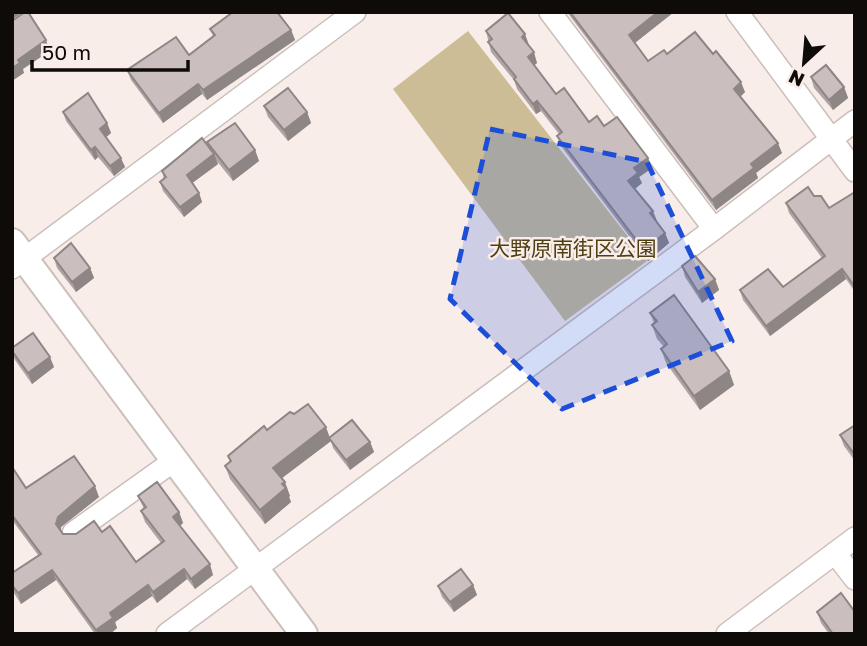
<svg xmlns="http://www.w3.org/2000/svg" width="867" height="646" viewBox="0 0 867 646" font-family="'Golos Text','Noto Sans JP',sans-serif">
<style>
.green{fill:#ccbd97}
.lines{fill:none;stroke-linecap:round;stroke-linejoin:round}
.minor-casing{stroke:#cbbfbb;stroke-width:24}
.tertiary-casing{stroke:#cbbfbb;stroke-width:30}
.minor{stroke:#fff;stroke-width:21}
.tertiary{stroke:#fff;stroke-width:26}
.wall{fill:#afa3a3}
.shaded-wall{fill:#8e8585}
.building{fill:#cbbebe;stroke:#8e8585;stroke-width:2}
.marked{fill:#1d4ed8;fill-opacity:0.2;stroke:#1d4ed8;stroke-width:5;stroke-dasharray:14 9;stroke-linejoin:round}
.labels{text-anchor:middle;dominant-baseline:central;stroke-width:5;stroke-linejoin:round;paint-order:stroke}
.park-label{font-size:21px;fill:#4f3f13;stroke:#f9ede9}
</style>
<rect width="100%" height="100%" fill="#f9ede9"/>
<!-- green -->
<path class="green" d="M 468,31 L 647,261 L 565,321 L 393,89 Z"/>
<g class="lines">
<!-- minor casing -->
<g class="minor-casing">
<g id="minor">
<path d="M 550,12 L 714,229"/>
<path d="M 737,12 L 855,171"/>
<path d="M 12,268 L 355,12"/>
<path d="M 73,533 L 175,460"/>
<path d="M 835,553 L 855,579"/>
<path d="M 167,634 L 714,229 L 855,121"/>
<path d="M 727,634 L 855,538"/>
</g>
</g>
<!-- tertiary casing -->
<g class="tertiary-casing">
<path id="tertiary" d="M 12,242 L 304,634"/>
</g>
<!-- minor -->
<use href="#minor" class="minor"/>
<!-- tertiary -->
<use href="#tertiary" class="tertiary"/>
</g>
<!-- wall -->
<g class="wall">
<path d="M 567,12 L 674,12 L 635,43 L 648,61 L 667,54 L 713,54 L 745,92 L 740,97 L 782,153 L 756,173 L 758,178 L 716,210 Z"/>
<path d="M 210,29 L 291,30 L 295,40 L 207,100 L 202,94 L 163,123 L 131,80 L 127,70 L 189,55 L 213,36 Z"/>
<path d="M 486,31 L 529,45 L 528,45 L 537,63 L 534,65 L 556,94 L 589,122 L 604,126 L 648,158 L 652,168 L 639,177 L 642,183 L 635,189 L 656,221 L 665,233 L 669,243 L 648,261 L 561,146 L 557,136 L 559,134 L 541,111 L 536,114 L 517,89 L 514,80 L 491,52 Z"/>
<path d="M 811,77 L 844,87 L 848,98 L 833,110 L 814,88 Z"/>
<path d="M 264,106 L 307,112 L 311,123 L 288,141 L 268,117 Z"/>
<path d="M 63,112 L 107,123 L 111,133 L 106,137 L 125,167 L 114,176 L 98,157 L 95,160 L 66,121 Z"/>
<path d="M 207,142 L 255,150 L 259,161 L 233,181 L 216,160 L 218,164 L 192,183 L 199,193 L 202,202 L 184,217 L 163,191 L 160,182 L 164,179 L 162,171 L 209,148 Z"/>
<path d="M 855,192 L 855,292 L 846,279 L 770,336 L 743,300 L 740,290 L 783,287 L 822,258 L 789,213 L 786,203 L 814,196 L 829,208 Z"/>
<path d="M 54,258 L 90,268 L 94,278 L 76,292 L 57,268 Z"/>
<path d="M 682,266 L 715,279 L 719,290 L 702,303 L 685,277 Z"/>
<path d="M 650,313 L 729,371 L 734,385 L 700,410 L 666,363 L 661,349 L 664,347 L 657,339 L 652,325 L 654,323 Z"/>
<path d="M 12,348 L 54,367 L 32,384 L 15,360 L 12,354 Z"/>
<path d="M 855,425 L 855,461 L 844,446 L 840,435 Z"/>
<path d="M 330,437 L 370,442 L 374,452 L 350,470 L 333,448 L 331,441 L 282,478 L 290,496 L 289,497 L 291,502 L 265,524 L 230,479 L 225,466 L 230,462 L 228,456 Z"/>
<path d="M 12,467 L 26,488 L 99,497 L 61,527 L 61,531 L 63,534 L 102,532 L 136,562 L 161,543 L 145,522 L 141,511 L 144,509 L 138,496 L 179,512 L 183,523 L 180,526 L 213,575 L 195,589 L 187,579 L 157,603 L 152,596 L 115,622 L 117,628 L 110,634 L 95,634 L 56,580 L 21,604 L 12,590 L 12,573 L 38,555 L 12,520 Z"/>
<path d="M 473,585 L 477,595 L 454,612 L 442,597 L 438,586 Z"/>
<path d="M 817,612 L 855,634 L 829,634 L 821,623 Z"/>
</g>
<!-- shaded-wall -->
<g class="shaded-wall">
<path d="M 12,12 L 23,12 L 13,19 Z"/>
<path d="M 658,12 L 674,12 L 632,45 L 629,35 Z"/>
<path d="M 291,30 L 295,40 L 207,100 L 203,90 Z"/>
<path d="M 525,34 L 529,45 L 525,48 L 522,37 Z"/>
<path d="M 46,40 L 50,51 L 23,69 L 24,73 L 12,81 L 12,68 L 18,60 Z"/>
<path d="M 534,52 L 537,63 L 532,67 L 528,57 Z"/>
<path d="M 741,82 L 745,92 L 738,99 L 734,89 Z"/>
<path d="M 198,84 L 202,94 L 163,123 L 159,113 Z"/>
<path d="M 844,87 L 848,98 L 833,110 L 829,100 Z"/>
<path d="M 537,101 L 541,111 L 536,114 L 533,104 Z"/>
<path d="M 307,112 L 311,123 L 288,141 L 284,130 Z"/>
<path d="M 107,123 L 111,133 L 104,139 L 100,129 Z"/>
<path d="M 778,143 L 782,153 L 756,173 L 758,178 L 716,210 L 712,200 L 751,164 Z"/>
<path d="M 95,147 L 98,157 L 95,160 L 91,150 Z"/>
<path d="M 255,150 L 259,161 L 233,181 L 229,170 Z"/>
<path d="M 214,154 L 218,164 L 191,184 L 187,175 Z"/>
<path d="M 121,158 L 125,167 L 114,176 L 110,166 Z"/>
<path d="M 648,158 L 652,168 L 639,177 L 642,183 L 632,191 L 628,181 L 634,168 Z"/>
<path d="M 199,193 L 202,202 L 184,217 L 180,207 Z"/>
<path d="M 653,211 L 657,221 L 653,223 L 650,213 Z"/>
<path d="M 665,233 L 669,243 L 648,261 L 644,250 Z"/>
<path d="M 90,268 L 94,278 L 76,292 L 72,282 Z"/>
<path d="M 842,269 L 846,279 L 770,336 L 766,326 Z"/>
<path d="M 715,279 L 719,290 L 702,303 L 698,292 Z"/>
<path d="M 50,357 L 54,367 L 32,384 L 28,373 Z"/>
<path d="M 729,371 L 734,385 L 700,410 L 694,396 Z"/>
<path d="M 326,427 L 331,441 L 278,481 L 273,468 Z"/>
<path d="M 370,442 L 374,452 L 350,470 L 346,460 Z"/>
<path d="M 285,482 L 290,496 L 289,497 L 291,502 L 265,524 L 260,510 Z"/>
<path d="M 95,486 L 99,497 L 61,527 L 60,535 L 56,524 L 58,517 Z"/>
<path d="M 179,512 L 183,523 L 177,528 L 173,517 Z"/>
<path d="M 210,564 L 213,575 L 195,589 L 191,579 Z"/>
<path d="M 184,569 L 187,579 L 157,603 L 153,592 Z"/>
<path d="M 52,570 L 56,580 L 21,604 L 18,593 Z"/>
<path d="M 148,585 L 152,596 L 115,622 L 117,628 L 110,634 L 98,634 L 96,630 L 110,613 Z"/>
<path d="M 473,585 L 477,595 L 454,612 L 450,602 Z"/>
</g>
<!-- building -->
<g class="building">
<path d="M 25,12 L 28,12 L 46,40 L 18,60 L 20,63 L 12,68 L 12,21 Z"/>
<path d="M 233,12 L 277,12 L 291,30 L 203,90 L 198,84 L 159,113 L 127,70 L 176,37 L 189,55 L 215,35 L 210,29 Z"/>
<path d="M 570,12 L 658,12 L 629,35 L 648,61 L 664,50 L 667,54 L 695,32 L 713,54 L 716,51 L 741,82 L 734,89 L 778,143 L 751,164 L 754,168 L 712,200 Z"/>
<path d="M 508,13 L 525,34 L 522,37 L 534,52 L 528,57 L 556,94 L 564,88 L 589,122 L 597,116 L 604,126 L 617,117 L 648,158 L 634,168 L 638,173 L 628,181 L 653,211 L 650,213 L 665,233 L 644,250 L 557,136 L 562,132 L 537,101 L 533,104 L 514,79 L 516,77 L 488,42 L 492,39 L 486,31 Z"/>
<path d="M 826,65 L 844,87 L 829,100 L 811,77 Z"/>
<path d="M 288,88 L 307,112 L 284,130 L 264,106 Z"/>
<path d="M 88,93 L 107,123 L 100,129 L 121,158 L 110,166 L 95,147 L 91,150 L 63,112 Z"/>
<path d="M 235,123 L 255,150 L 229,170 L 207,142 Z"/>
<path d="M 202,138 L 214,154 L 187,175 L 199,193 L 180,207 L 160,182 L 166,177 L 162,171 Z"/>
<path d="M 808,187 L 814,196 L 821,196 L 829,208 L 855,192 L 855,287 L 842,269 L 766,326 L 740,290 L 768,269 L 783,287 L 825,256 L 786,203 Z"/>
<path d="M 71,243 L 90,268 L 72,282 L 54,258 Z"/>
<path d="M 695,256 L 715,279 L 698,292 L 682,266 Z"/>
<path d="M 674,295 L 729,371 L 694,396 L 661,349 L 667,344 L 652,325 L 657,321 L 650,313 Z"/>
<path d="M 33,333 L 50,357 L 28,373 L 12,351 L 12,348 Z"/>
<path d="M 308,404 L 326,427 L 273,468 L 285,482 L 282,484 L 286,488 L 260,510 L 225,466 L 231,461 L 228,456 L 264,426 L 267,430 L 290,412 L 294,414 Z"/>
<path d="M 352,420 L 370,442 L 346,460 L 329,438 Z"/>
<path d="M 855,425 L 855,455 L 840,435 Z"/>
<path d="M 74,456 L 95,486 L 58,517 L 56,524 L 63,534 L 76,534 L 94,521 L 102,532 L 110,526 L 136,562 L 164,541 L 141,511 L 146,507 L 138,496 L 157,482 L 179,512 L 173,517 L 210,564 L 191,579 L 184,569 L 153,592 L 148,585 L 110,613 L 113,618 L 96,630 L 52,570 L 18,593 L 12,585 L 12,573 L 41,554 L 12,515 L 12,467 L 26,488 Z"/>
<path d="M 461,569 L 473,585 L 450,602 L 438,586 Z"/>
<path d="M 841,593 L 855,612 L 855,634 L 833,634 L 817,612 Z"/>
</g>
<!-- marked area -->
<path class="marked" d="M 490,129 L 647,162 L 732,341 L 562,409 L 450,299 Z"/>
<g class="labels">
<!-- park labels -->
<g class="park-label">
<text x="573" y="248">大野原南街区公園</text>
</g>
</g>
<!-- border -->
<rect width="867" height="646" fill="none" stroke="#0e0b09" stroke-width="28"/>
<!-- north arrow -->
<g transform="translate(804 63) rotate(206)" stroke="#f9ede9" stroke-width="5" paint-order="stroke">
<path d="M0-5L12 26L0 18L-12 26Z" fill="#0e0b09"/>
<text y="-10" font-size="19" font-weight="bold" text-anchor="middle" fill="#0e0b09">N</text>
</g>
<!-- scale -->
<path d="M32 60v10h156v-10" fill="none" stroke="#0e0b09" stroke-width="3.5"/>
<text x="42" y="60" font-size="21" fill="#0e0b09" stroke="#f9ede9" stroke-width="5" paint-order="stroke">50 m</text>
</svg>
